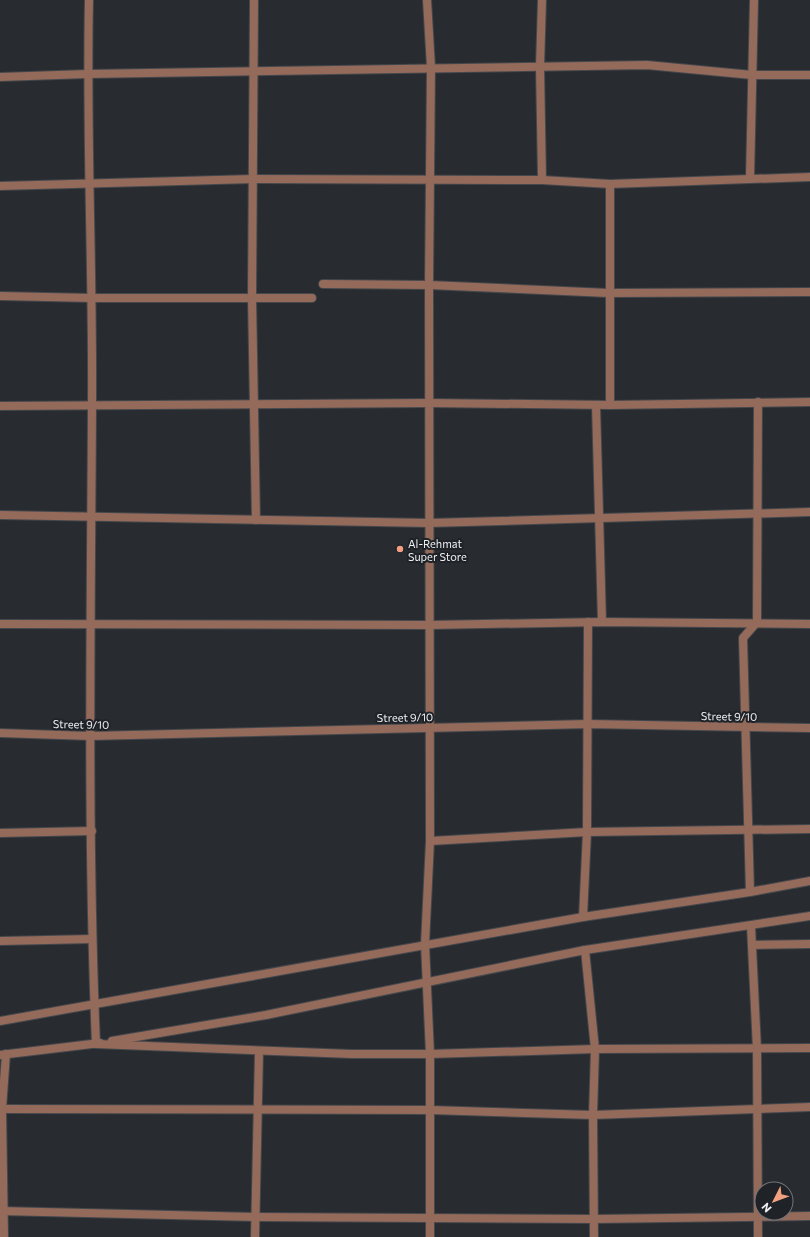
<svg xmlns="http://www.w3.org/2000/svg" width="810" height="1237" viewBox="0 0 810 1237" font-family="Commissioner,sans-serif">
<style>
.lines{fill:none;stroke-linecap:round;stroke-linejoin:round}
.street-casing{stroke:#44474c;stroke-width:10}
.street{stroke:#946a5a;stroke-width:8}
.poi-dot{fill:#f2a080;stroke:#1f2227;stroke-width:1.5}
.labels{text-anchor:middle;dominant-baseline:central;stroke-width:4;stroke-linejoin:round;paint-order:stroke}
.poi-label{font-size:11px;fill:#eef0f3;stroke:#1f2227;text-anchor:start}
.street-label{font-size:11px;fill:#eef0f3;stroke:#1f2227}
</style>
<rect width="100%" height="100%" fill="#282c31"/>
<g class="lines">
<!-- street casing -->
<g class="street-casing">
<g id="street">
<path d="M 89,0 C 86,135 93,269 92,404 C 91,617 87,831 96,1044 L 352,1054 L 430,1054 L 595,1049 L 810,1048"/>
<path d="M 254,0 L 252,298 L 256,520"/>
<path d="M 427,0 L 431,67 L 429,285 L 430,841 L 425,944 L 430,1054 L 430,1237"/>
<path d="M 542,0 L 540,67 L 542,180"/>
<path d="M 0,77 L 87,74 L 647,65 L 752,75 L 810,75"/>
<path d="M 750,178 L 754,0"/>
<path d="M 0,186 L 253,179 L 542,180 L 610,184 L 810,177"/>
<path d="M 323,284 L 429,285 L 608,293 L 810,292"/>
<path d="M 0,296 L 92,298 L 312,298"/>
<path d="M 596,405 L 602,622"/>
<path d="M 610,405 L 610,184"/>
<path d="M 0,406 L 429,403 L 610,405 L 810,402"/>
<path d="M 0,515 L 429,523 L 810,512"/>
<path d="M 0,624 L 430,625 L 602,622 L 810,624"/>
<path d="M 0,733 L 90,736 L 588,724 L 810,728"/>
<path d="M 0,833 L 92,831"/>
<path d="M 430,841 L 587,832 L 810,829"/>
<path d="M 750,892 L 743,638 L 757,622 L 758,402"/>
<path d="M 583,917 L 587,832 L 588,622"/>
<path d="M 751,926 L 757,1049 L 758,1237"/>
<path d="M 0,941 L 92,939"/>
<path d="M 752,945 L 810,944"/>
<path d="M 585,950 L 595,1049 L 593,1115 L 594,1237"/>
<path d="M 0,1021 L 583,917 L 750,892 L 810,881"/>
<path d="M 112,1041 L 266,1015 L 585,950 L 810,916"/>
<path d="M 0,1055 L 100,1043"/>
<path d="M 0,1109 L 430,1110 L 593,1115 L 810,1107"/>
<path d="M 0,1211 L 256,1217 L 594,1219 L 810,1216"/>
<path d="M 4,1237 L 2,1109 L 6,1054"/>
<path d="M 255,1237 L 259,1052"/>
</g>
</g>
<!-- street -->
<use href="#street" class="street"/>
</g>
<!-- markers -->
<circle class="poi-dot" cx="400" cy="549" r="4"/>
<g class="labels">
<!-- poi labels -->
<g class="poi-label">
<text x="408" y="543">Al-Rehmat<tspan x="408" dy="13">Super Store</tspan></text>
</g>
<!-- street labels -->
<g class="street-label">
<text transform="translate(729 716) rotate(1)">Street 9/10</text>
<text transform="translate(405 717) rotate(-1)">Street 9/10</text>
<text transform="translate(81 724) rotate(1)">Street 9/10</text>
</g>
</g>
<!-- north arrow -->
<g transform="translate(774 1201) rotate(228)"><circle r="19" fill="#1f2227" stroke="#727479"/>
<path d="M0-3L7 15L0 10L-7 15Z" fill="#f2a080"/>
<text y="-6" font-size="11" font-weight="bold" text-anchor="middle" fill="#eef0f3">N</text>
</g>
</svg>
